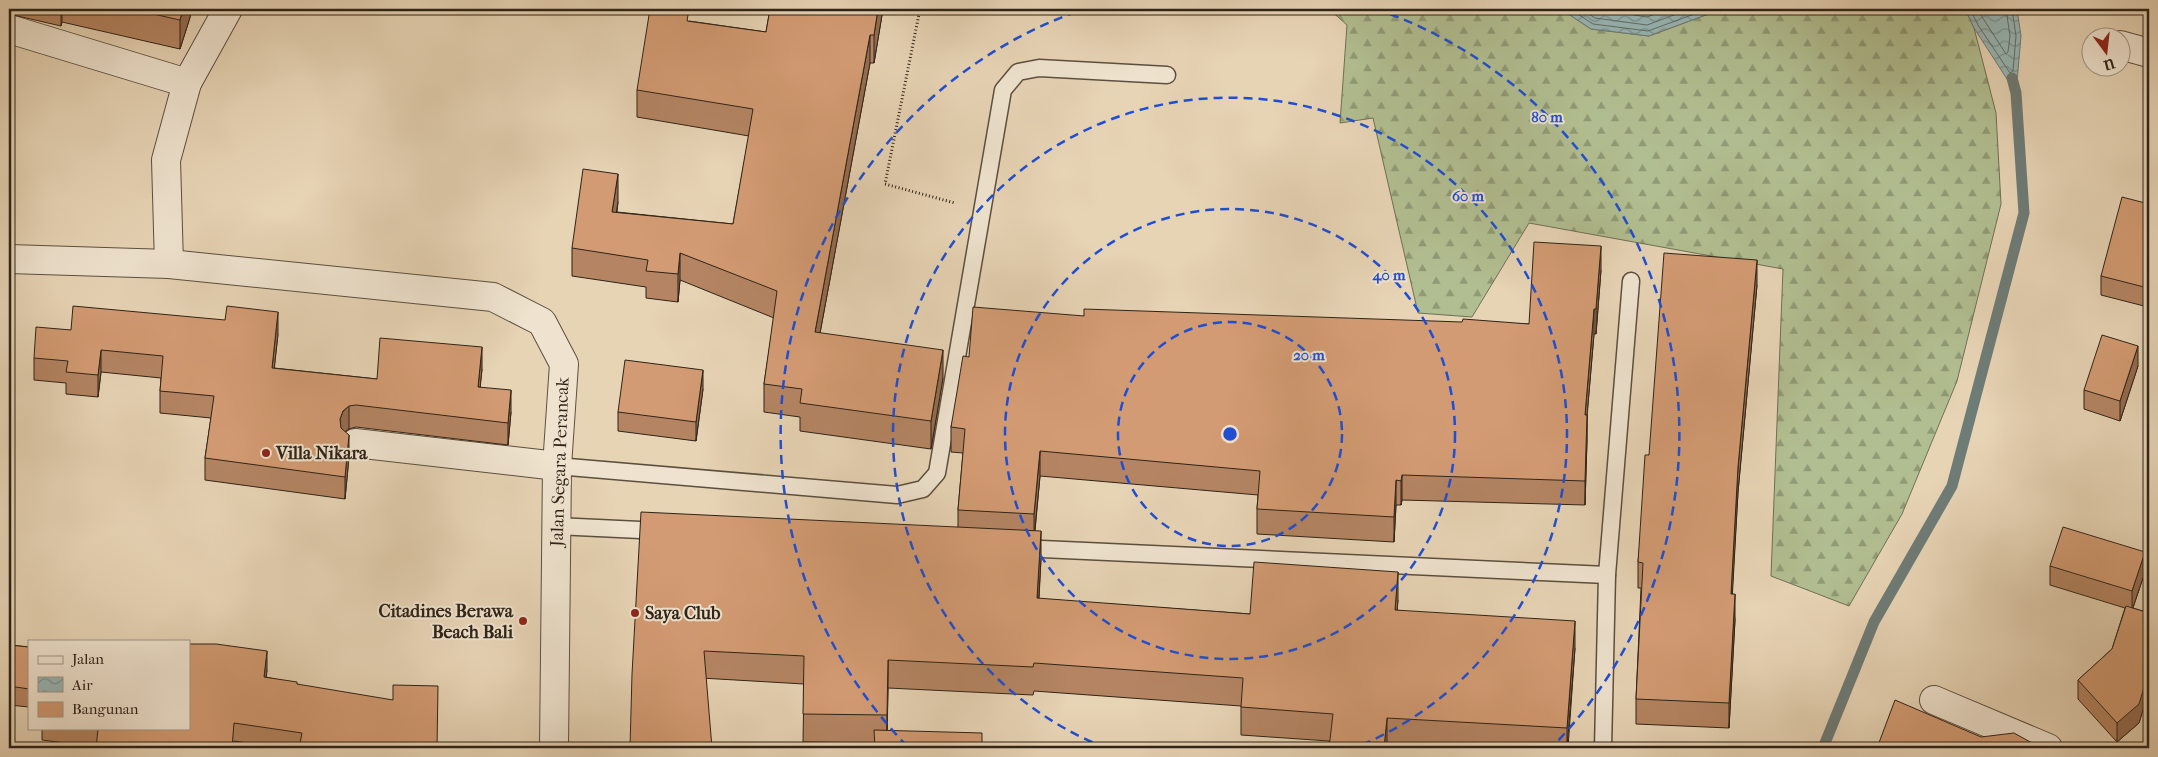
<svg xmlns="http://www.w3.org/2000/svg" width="2158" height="757" viewBox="0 0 2158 757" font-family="'IM FELL French Canon',serif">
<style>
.forest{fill:url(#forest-firs);stroke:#707054}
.water{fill:url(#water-waves);stroke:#6e7c77}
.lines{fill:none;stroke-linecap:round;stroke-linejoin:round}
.shore{stroke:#636d67;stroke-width:1}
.stream{stroke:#6e7c77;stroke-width:11}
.lane-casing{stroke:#5c4f3f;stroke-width:19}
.street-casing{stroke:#5c4f3f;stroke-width:30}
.path{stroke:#2e2318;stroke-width:3;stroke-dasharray:1 2.5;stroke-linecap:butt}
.lane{stroke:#efe3cf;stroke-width:16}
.street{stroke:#efe3cf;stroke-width:28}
.wall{fill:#b58563;stroke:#2e2318}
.shaded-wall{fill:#946c50;stroke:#2e2318}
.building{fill:#d39b73;stroke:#2e2318}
.ring{fill:none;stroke:#1d4ed8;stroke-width:2.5;stroke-dasharray:9 6}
.poi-dot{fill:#8f2418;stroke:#efe3cf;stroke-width:2}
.labels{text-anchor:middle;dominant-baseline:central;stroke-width:4;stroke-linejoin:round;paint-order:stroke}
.poi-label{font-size:18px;font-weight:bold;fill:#2e2318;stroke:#efe3cf;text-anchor:start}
.street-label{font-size:18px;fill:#2e2318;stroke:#efe3cf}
.centre{fill:#1d4ed8;stroke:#efe3cf;stroke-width:2.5}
.ring-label{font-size:15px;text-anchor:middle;font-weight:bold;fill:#1d4ed8;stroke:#efe3cf;stroke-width:4;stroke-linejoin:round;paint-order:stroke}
</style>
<defs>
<pattern id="forest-firs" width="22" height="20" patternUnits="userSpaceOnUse" patternTransform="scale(1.25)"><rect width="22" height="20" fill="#b1be91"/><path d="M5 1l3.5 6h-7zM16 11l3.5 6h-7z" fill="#909a75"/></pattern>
<pattern id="water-waves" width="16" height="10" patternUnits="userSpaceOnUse" patternTransform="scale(1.25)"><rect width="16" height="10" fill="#98b7b6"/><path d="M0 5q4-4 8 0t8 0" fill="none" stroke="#7c9493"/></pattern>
</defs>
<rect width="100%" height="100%" fill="#e7d4b5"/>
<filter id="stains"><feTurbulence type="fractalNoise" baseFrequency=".004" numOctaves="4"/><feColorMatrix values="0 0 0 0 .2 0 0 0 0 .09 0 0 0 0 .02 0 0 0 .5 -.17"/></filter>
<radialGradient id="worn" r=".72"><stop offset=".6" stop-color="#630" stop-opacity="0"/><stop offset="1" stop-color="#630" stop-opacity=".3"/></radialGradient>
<!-- forest -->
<path class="forest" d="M 1329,9 L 1561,9 L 1591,29 L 1649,36 L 1722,9 L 1965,9 L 1974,28 L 1996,113 L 2001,204 L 1957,381 L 1902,514 L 1849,606 L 1771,576 L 1783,269 L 1529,223 L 1472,317 L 1418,313 L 1373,118 L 1340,123 L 1347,25 Z"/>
<!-- water -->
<g class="water">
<path d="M 1561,9 L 1722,9 L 1649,36 L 1591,29 Z"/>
<path d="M 1965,9 L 2017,9 L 2021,36 L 2016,93 L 1974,28 Z"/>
</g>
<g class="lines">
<!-- shore -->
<g class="shore">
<path d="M 1570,9 L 1593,24 L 1648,31 L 1708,9"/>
<path d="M 1581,9 L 1595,18 L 1647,25 L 1690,9"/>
<path d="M 1595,9 L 1647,17 L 1669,9"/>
<path d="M 1970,9 L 1978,25 L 2010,73 L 2013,71 L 2016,36 L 2012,9"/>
<path d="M 1977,9 L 2006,54 L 2008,52 L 2010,36 L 2006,9"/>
</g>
<!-- stream -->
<path class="stream" d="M 1823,748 L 1874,622 L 1952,486 L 2024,213 L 2016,93 L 2012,78"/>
<!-- lane casing -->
<g class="lane-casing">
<g id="lane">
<path d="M 557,466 L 897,495 L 923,489 L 937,473 L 1003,90 L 1018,72 L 1039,68 L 1167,75"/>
<path d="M 556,526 L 661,531"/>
<path d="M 1020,548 L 1607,575"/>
<path d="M 1603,748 L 1607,575 L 1631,281"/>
</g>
</g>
<!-- street casing -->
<g class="street-casing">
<g id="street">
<path d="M 9,29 L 187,83"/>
<path d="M 2120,45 L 2149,53"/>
<path d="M 9,259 L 169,264 L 493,297 L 542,322 L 564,364 L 557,466 L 554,748"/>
<path d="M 169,264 L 166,160 L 187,83 L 228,9"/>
<path d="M 355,443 L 557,466"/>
<path d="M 1934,700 L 2048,748"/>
</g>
</g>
<!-- path -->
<path class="path" d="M 920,9 L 885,184 L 955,203"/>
<!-- lane -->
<use href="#lane" class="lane"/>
<!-- street -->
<use href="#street" class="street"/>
</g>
<!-- wall -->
<g class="wall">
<path d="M 9,9 L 192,9 L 192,11 L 180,49 L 62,22 L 61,26 L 9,14 Z"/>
<path d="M 770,9 L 883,9 L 874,63 L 870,63 L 820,333 L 943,378 L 931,449 L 800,431 L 800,417 L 764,412 L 764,384 L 774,318 L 680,280 L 678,302 L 646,298 L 646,287 L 572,276 L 572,248 L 618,202 L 617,212 L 733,224 L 749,136 L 637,117 L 637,90 L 689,21 L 766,32 Z"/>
<path d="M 2149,204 L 2144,306 L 2101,295 L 2101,276 Z"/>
<path d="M 1601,270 L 1596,334 L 1594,334 L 1587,415 L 1587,440 L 1585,505 L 1402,500 L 1401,505 L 1396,505 L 1394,542 L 1257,534 L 1257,509 L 1258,495 L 1040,476 L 1035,531 L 1041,559 L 1039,599 L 1250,614 L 1398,600 L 1397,610 L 1575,648 L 1568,748 L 1435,748 L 1387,746 L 1387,748 L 1329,748 L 1329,741 L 1241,735 L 1241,706 L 1034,691 L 1033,695 L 888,688 L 887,731 L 982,748 L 874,748 L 874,743 L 803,742 L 804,684 L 632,674 L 958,527 L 958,510 L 963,453 L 951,452 L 951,427 L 969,357 L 1084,316 L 1529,324 Z"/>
<path d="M 1757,285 L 1738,492 L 1732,594 L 1735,620 L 1729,728 L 1636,724 L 1636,699 L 1641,588 L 1638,588 L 1638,562 L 1649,455 Z"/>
<path d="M 71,330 L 278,334 L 274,368 L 377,379 L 482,369 L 480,387 L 511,412 L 508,445 L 356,427 L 349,429 L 345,432 L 349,457 L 345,499 L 205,480 L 205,458 L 211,418 L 160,413 L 160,391 L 161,378 L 101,372 L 98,397 L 66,394 L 66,383 L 34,380 L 34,358 Z"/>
<path d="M 2138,366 L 2120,421 L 2084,409 L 2084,390 Z"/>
<path d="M 703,389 L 696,441 L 618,431 L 618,412 Z"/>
<path d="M 2050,566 L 2145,572 L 2133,608 L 2149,613 L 2149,690 L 2139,723 L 2117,742 L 2078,699 L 2078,680 L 2112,649 L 2125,608 L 2050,585 Z"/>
<path d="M 9,645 L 29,647 L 29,707 L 9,705 Z"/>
<path d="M 267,670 L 266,677 L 297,684 L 437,748 L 281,748 L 234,741 L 233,748 L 96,748 L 96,747 L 42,740 L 42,728 L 189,728 Z"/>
</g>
<!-- shaded-wall -->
<g class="shaded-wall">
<path d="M 61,9 L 62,9 L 62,22 L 61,26 Z"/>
<path d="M 183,9 L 192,9 L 192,11 L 180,49 L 180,20 Z"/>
<path d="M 878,9 L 883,9 L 874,63 L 874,35 Z"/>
<path d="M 870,35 L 870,63 L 815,360 L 815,332 Z"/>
<path d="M 618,174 L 618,202 L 612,239 L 612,212 Z"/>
<path d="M 1601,246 L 1601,270 L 1596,334 L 1596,309 Z"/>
<path d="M 680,253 L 680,280 L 678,302 L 678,274 Z"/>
<path d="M 1757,260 L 1757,285 L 1738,492 L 1731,620 L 1731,594 L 1738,467 Z"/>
<path d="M 2149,268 L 2149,287 L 2144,306 L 2144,287 Z"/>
<path d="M 1594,309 L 1594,334 L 1585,440 L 1585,415 Z"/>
<path d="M 278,312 L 278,334 L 272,390 L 272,368 Z"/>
<path d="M 2138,346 L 2138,366 L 2120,421 L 2120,401 Z"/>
<path d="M 482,347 L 482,369 L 478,409 L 478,387 Z"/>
<path d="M 101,350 L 101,372 L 98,397 L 98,375 Z"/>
<path d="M 943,350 L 943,378 L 931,449 L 931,421 Z"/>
<path d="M 703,370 L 703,389 L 696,441 L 696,422 Z"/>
<path d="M 511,390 L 511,412 L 508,445 L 508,423 Z"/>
<path d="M 349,406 L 349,429 L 343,433 L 340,441 L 340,419 L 343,411 Z"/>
<path d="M 1587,415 L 1587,440 L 1585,505 L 1585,481 Z"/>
<path d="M 349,435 L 349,457 L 345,499 L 345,477 Z"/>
<path d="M 1040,451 L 1040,476 L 1034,538 L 1034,514 Z"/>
<path d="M 1402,475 L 1402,500 L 1401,505 L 1401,481 Z"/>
<path d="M 1396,480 L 1396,505 L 1394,542 L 1394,517 Z"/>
<path d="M 1041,531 L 1041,559 L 1037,626 L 1037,598 Z"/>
<path d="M 2145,552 L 2145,572 L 2132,610 L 2132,591 Z"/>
<path d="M 1398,572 L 1398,600 L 1395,637 L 1395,610 Z"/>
<path d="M 1735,594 L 1735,620 L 1729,728 L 1729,703 Z"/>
<path d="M 1575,621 L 1575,648 L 1567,748 L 1567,728 Z"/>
<path d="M 267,651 L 267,670 L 264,695 L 264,677 Z"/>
<path d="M 888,660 L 888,688 L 887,743 L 887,715 Z"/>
<path d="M 2149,671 L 2149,690 L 2139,723 L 2117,742 L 2117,723 Z"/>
<path d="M 1387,718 L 1387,748 L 1384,748 Z"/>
</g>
<!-- building -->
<g class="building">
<path d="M 131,9 L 183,9 L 180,20 Z"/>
<path d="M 650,9 L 689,9 L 687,21 L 766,32 L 770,9 L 878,9 L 874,35 L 870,35 L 815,332 L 943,350 L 931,421 L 800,403 L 802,389 L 764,384 L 777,291 L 680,253 L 678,274 L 646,271 L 648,260 L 572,248 L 583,169 L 618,174 L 612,212 L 733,224 L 753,109 L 637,90 Z"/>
<path d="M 2122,197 L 2149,204 L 2149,268 L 2144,287 L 2101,276 Z"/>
<path d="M 1534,242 L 1601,246 L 1596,309 L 1594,309 L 1585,415 L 1587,415 L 1585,481 L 1402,475 L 1401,481 L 1396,480 L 1394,517 L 1257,509 L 1260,471 L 1040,451 L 1034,514 L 958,510 L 965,429 L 951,427 L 963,356 L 969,357 L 973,307 L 1084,316 L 1084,309 L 1462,322 L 1463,319 L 1529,324 Z"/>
<path d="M 1664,253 L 1757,260 L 1738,467 L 1731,594 L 1735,594 L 1729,703 L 1636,699 L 1643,563 L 1638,562 L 1645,455 L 1649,455 Z"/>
<path d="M 73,306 L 225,320 L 227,306 L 278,312 L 272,368 L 377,379 L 380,338 L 482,347 L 478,387 L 511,390 L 508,423 L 356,405 L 349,406 L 343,411 L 340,419 L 341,428 L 349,435 L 345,477 L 205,458 L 214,396 L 160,391 L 163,356 L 101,350 L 98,375 L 66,372 L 68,361 L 34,358 L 36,327 L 71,330 Z"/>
<path d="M 2102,335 L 2138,346 L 2120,401 L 2084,390 Z"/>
<path d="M 625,360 L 703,370 L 696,422 L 618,412 Z"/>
<path d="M 641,512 L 1041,531 L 1037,598 L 1250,614 L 1254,562 L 1398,572 L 1395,610 L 1575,621 L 1567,728 L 1387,718 L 1384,748 L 1329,748 L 1333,714 L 1241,707 L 1243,678 L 1034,663 L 1033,667 L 888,660 L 887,715 L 803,714 L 804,656 L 704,651 L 712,748 L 630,748 L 632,674 Z"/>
<path d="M 2063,527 L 2145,552 L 2132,591 L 2050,566 Z"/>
<path d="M 2126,606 L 2149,613 L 2149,671 L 2139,704 L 2117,723 L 2078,680 L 2112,649 Z"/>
<path d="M 189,644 L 216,644 L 267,651 L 264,677 L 297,682 L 297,684 L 393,700 L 393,685 L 438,686 L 437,748 L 299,748 L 302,733 L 234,723 L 232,748 L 96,748 L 98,729 L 93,728 L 189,728 Z"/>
<path d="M 9,645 L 29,647 L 29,689 L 9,686 Z"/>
<path d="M 1895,700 L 1981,737 L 2014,733 L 2041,748 L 1877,748 Z"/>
<path d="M 874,730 L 982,733 L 982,748 L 875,748 Z"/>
</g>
<!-- distance rings -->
<g class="ring">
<circle cx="1230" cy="434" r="112"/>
<circle cx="1230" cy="434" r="225"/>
<path d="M1106 748A337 337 0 1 1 1354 748"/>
<path d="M907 746A449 449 0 0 1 1084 9M1376 9A449 449 0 0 1 1553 746"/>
</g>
<!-- markers -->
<g class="poi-dot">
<circle cx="266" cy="453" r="5"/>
<circle cx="635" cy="613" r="5"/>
<circle cx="523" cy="621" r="5"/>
</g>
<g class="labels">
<!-- poi labels -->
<g class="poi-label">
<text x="276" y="453">Villa Nikara</text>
<text x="513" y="611" text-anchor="end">Citadines Berawa<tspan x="513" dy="21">Beach Bali</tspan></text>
<text x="645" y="613">Saya Club</text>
</g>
<!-- street labels -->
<g class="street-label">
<text transform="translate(560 462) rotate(-88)">Jalan Segara Perancak</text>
</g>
</g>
<circle cx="1230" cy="434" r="8" class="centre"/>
<g class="ring-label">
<text x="1547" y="122">80 m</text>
<text x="1468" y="201">60 m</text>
<text x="1389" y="280">40 m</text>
<text x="1309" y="360">20 m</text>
</g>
<!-- margin -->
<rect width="2158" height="757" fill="none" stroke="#e7d4b5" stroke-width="30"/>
<rect x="10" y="10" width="2138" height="737" fill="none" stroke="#2e2318" stroke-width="2.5"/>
<rect x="15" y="15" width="2128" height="727" fill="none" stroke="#2e2318"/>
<!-- legend -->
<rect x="28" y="640" width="162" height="90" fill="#efe3cf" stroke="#a29686"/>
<rect x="38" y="656" width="25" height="8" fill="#efe3cf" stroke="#a29686"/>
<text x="72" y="664" font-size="15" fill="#2e2318">Jalan</text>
<rect x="38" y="677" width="25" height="15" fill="url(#water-waves)" stroke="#a29686"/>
<text x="72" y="690" font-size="15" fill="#2e2318">Air</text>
<rect x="38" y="702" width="25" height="15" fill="#d39b73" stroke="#a29686"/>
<text x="72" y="714" font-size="15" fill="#2e2318">Bangunan</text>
<!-- north arrow -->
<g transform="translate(2106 52) rotate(165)"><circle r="24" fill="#efe3cf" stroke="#a29686"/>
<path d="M0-4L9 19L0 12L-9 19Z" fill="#8f2418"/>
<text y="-8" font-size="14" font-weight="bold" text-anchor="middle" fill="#2e2318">U</text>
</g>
<rect width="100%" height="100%" filter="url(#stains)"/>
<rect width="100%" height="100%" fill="url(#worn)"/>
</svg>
